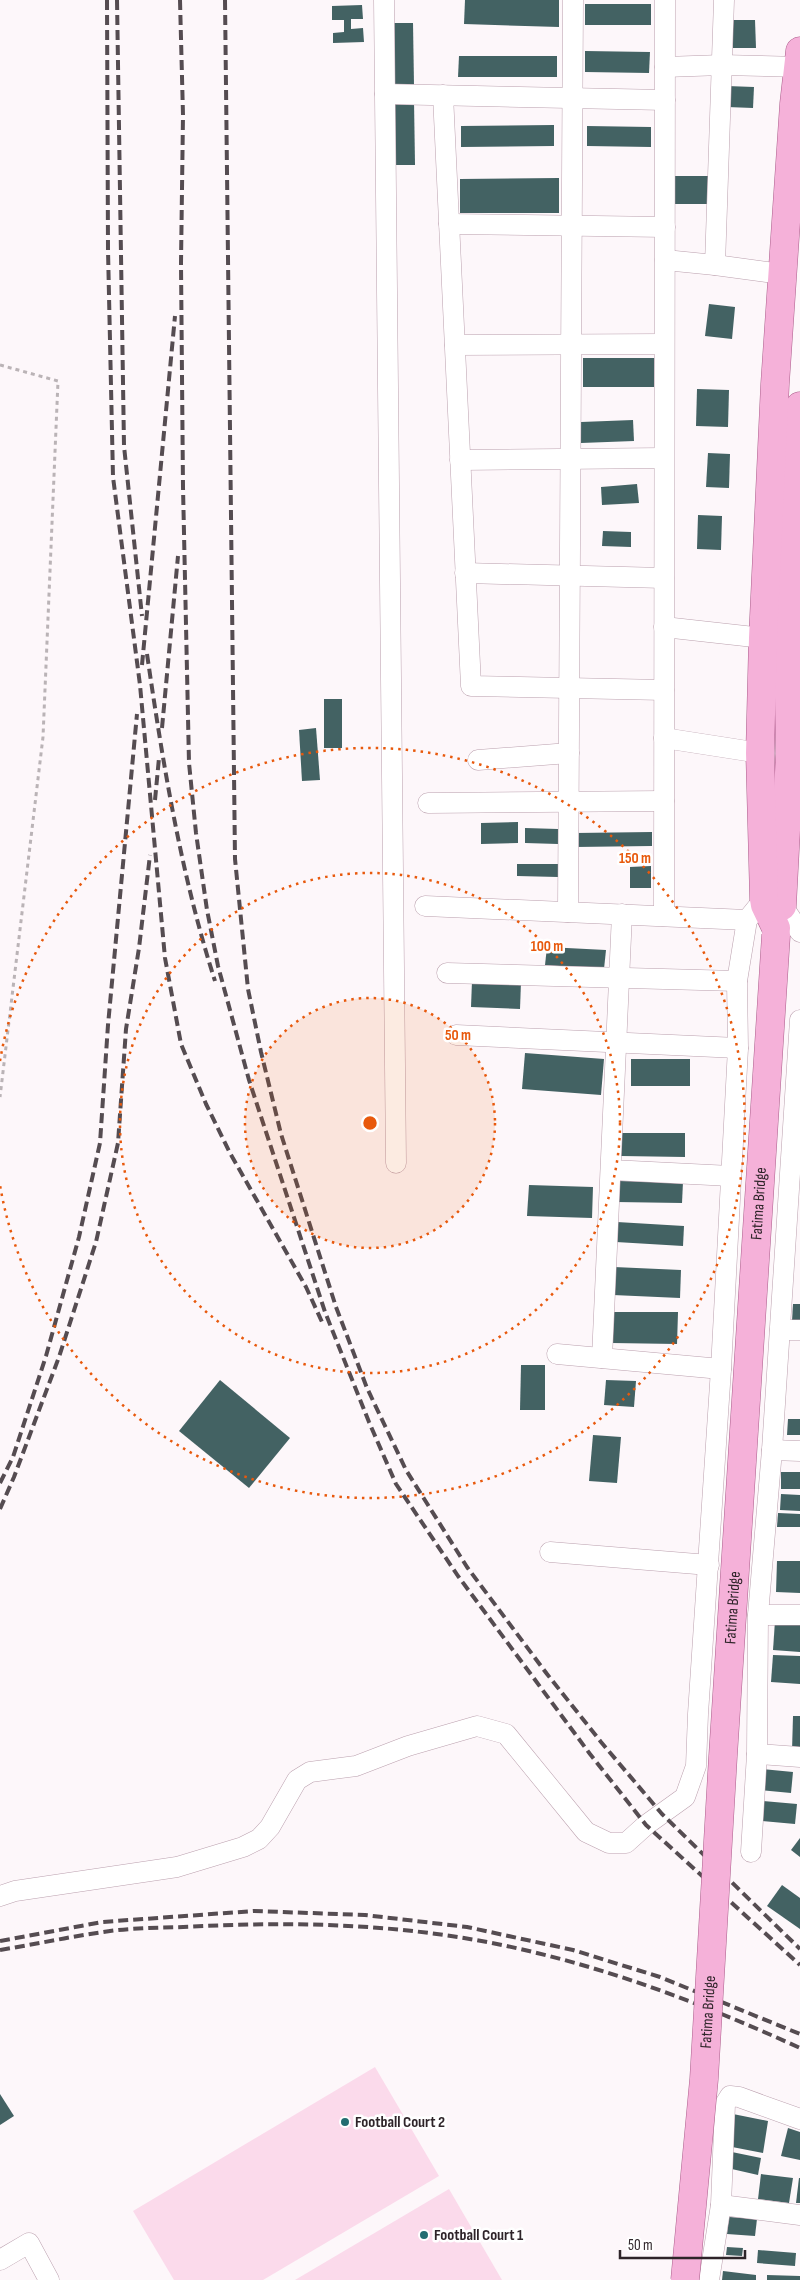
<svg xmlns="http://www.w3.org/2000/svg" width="800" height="2280" viewBox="0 0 800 2280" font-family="'Sofia Sans Condensed',sans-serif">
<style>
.green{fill:#fbdaeb}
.building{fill:#436263}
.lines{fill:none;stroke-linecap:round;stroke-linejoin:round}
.minor-casing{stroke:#bba0ae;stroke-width:21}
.primary-casing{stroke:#ab5e8b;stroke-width:29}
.path{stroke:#bab3b6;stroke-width:3;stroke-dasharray:4 4;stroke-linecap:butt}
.minor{stroke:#fff;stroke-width:20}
.primary{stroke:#f5b1d9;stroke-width:28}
.rail{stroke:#554c51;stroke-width:4;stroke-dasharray:10 5;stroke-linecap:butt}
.primary-bridge-casing{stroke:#ab5e8b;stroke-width:29;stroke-linecap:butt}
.primary-bridge{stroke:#f5b1d9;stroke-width:28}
.ring{fill:none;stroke:#e8590c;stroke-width:2.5;stroke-dasharray:2.5 5}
.poi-dot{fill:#226d71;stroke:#fff;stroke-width:2}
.labels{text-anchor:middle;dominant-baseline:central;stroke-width:5;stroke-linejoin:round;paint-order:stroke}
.street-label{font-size:16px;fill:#2e2429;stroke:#fff}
.poi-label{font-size:16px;font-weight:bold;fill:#2e2429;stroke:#fff;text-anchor:start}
.centre{fill:#e8590c;stroke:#fff;stroke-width:2.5}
.ring-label{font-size:15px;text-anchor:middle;font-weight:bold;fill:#e8590c;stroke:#fff;stroke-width:5;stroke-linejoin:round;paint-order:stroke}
</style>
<rect width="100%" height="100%" fill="#fdf7fa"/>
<!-- green -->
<g class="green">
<path d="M 375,2067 L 439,2176 L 263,2280 L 174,2280 L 133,2211 Z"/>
<path d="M 449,2189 L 502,2280 L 295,2280 Z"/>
</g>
<!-- building -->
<g class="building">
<path d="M 465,0 L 559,0 L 559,27 L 464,24 Z"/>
<rect x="585" y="4" width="66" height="21"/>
<path d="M 362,5 L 363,19 L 351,19 L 351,29 L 363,28 L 364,42 L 333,43 L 333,33 L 344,32 L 344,20 L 332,20 L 332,6 Z"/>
<path d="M 733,20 L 755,20 L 756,48 L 733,48 Z"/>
<path d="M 389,23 L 413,23 L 414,85 L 391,86 Z"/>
<path d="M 585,51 L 650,52 L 649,73 L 585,72 Z"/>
<path d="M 459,56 L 557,56 L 557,77 L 458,77 Z"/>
<path d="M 727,86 L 754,87 L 753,108 L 727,107 Z"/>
<path d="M 414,101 L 415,165 L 394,165 L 393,102 Z"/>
<path d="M 554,125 L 554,146 L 461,147 L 461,126 Z"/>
<path d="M 587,126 L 651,127 L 651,147 L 587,146 Z"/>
<rect x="672" y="176" width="39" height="28"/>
<path d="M 559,178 L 559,213 L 460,213 L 460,179 Z"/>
<path d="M 709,304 L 735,307 L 732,339 L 705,336 Z"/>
<path d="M 583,358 L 655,358 L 654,387 L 583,387 Z"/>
<path d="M 697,389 L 729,390 L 728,427 L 696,426 Z"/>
<path d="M 633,420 L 634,441 L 581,443 L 581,422 Z"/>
<path d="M 708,453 L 730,454 L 729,488 L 706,487 Z"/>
<path d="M 637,484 L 639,503 L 602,505 L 601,487 Z"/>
<path d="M 698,515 L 722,516 L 721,550 L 697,549 Z"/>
<path d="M 603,531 L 631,532 L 631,547 L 602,546 Z"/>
<rect x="324" y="699" width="18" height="49"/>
<path d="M 316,728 L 320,780 L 302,781 L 299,730 Z"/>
<path d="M 518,822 L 518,843 L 481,844 L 481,823 Z"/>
<path d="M 525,828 L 558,829 L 558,844 L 525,843 Z"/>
<path d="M 652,832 L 652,846 L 575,847 L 575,833 Z"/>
<path d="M 517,864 L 558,864 L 558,877 L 517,876 Z"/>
<path d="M 651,866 L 651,888 L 630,888 L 630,867 Z"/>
<path d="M 547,947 L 606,950 L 604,969 L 545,965 Z"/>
<path d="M 472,981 L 521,982 L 520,1009 L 471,1007 Z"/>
<path d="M 525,1053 L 604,1059 L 601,1095 L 522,1089 Z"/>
<rect x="631" y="1059" width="59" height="27"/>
<path d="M 621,1133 L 685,1133 L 685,1157 L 621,1156 Z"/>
<path d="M 616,1181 L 683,1182 L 682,1203 L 616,1202 Z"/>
<path d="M 529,1185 L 593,1187 L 592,1218 L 527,1216 Z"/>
<path d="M 617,1222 L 684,1226 L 683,1246 L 616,1242 Z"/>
<path d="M 614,1267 L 681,1270 L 680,1298 L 613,1295 Z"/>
<path d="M 793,1304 L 800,1304 L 800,1321 L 792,1321 Z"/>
<path d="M 613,1312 L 678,1312 L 677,1344 L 612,1343 Z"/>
<path d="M 521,1365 L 545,1365 L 545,1410 L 520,1410 Z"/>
<path d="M 220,1380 L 290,1438 L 249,1488 L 179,1431 Z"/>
<path d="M 606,1380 L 636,1381 L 634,1407 L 604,1405 Z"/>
<path d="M 788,1419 L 800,1419 L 800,1435 L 787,1435 Z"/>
<path d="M 593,1435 L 621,1437 L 617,1483 L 589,1481 Z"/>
<rect x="781" y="1472" width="19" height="17"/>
<path d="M 781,1494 L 800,1495 L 800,1511 L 780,1510 Z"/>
<path d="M 778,1513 L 800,1514 L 800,1527 L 777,1527 Z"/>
<path d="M 777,1561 L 800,1561 L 800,1593 L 776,1592 Z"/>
<path d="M 775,1621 L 800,1623 L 800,1652 L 773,1650 Z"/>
<path d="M 773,1655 L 800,1656 L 800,1684 L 771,1682 Z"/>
<path d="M 793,1716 L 800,1716 L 800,1751 L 792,1751 Z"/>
<path d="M 761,1769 L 793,1772 L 791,1793 L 760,1790 Z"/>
<path d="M 763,1801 L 797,1804 L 795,1824 L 761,1821 Z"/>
<path d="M 800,1838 L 800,1857 L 791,1850 Z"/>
<path d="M 782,1885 L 800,1898 L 800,1929 L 767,1906 Z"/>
<path d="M 0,2094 L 14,2116 L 0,2125 Z"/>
<path d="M 733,2114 L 768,2121 L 763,2153 L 727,2146 Z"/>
<path d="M 788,2128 L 800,2132 L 800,2160 L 781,2156 Z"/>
<path d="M 727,2151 L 761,2158 L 758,2175 L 723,2167 Z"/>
<path d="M 761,2174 L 793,2178 L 789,2203 L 758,2199 Z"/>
<path d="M 799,2178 L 800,2178 L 800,2203 L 796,2203 Z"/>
<path d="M 729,2217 L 757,2219 L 755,2236 L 727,2234 Z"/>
<path d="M 727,2247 L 743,2248 L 742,2256 L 726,2255 Z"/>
<path d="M 758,2250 L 796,2253 L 795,2266 L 757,2263 Z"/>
<path d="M 723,2271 L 756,2275 L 756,2280 L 722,2280 Z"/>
<path d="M 767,2275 L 800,2276 L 800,2280 L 767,2280 Z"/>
</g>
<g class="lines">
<!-- minor casing -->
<g class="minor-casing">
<g id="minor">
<path d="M 384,0 L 396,1163"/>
<path d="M 665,67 L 722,65 L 800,67"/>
<path d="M 385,94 L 665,100"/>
<path d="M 443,95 L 471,686 L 664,690"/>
<path d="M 449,224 L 665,227"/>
<path d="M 665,260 L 715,265 L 782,274"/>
<path d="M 715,265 L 724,0"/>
<path d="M 455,345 L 664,344"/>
<path d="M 460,460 L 664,458"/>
<path d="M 465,573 L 664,578"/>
<path d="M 664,627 L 763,638"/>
<path d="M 664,738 L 760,753"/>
<path d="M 478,760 L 569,753"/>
<path d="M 428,803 L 664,801"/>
<path d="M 782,905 L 800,932"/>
<path d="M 425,906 L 747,920"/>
<path d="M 568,912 L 573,0"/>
<path d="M 664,916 L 665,0"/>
<path d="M 447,973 L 737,981"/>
<path d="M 456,1035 L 738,1048"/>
<path d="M 611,1170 L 731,1176"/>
<path d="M 780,1330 L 800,1330"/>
<path d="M 557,1354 L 721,1369"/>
<path d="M 602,1358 L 622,914"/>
<path d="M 772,1450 L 800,1451"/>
<path d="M 550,1552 L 709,1565"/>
<path d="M 758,1615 L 800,1615"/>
<path d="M 757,1754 L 800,1757"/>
<path d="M 751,1852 L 757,1754 L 758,1615 L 772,1450 L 800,1020"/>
<path d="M 0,1896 L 15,1891 L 177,1867 L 243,1847 L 259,1839 L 270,1827 L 297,1780 L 310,1772 L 356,1766 L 408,1746 L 477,1726 L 506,1734 L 586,1832 L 609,1843 L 626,1843 L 646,1825 L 685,1797 L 696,1766 L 698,1714 L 721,1369 L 738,1048 L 737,981 L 747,920 L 764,899"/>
<path d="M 721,2205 L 800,2215"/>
<path d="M 0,2260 L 29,2243 L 49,2280"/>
<path d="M 709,2280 L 721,2205 L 725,2104 L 730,2096 L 739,2097 L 800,2119"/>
</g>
</g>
<!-- primary casing -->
<g class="primary-casing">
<g id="primary">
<path d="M 782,906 L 790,754 L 788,639 L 800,406"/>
<path d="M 776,928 L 765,905 L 764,899 L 760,753 L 763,638 L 775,384 L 794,104 L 800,51"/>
</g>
</g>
<!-- path -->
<path class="path" d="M 0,365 L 58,381 L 43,737 L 0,1097"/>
<!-- minor -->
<use href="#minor" class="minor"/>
<!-- primary -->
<use href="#primary" class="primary"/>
<!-- rail -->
<g class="rail">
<path d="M 107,0 L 108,250 L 113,477 L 140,685 L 165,958 L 181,1044 L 206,1104 L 230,1153 L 306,1287 L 322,1322"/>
<path d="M 117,0 L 124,446 L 142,616"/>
<path d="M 180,0 L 183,115 L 181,263 L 183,487 L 189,763 L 196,833 L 207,910 L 218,966 L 249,1080 L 325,1312 L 369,1422 L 396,1484 L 458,1576 L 590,1754 L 646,1825 L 800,1965"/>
<path d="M 225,0 L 235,859 L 248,989 L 261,1052 L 281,1134 L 336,1307 L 367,1388 L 406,1470 L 467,1567 L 547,1674 L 601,1742 L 662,1814 L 800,1949"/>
<path d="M 147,654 C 163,764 181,875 215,981"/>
<path d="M 142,665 L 175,316"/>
<path d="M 162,728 L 178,556"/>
<path d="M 155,800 L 159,758"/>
<path d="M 0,1483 L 13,1457 L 46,1356 L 79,1237 L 100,1143 L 108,1025 L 137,714"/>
<path d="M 0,1509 L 14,1477 L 59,1357 L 96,1242 L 118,1143 L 126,1029 L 139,948 L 150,855"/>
<path d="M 0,1941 L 102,1922 L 254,1911 L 365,1915 L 467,1927 L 573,1950 L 660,1977 L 800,2034"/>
<path d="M 0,1950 C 37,1944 73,1936 110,1931 C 141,1927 173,1928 205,1926 C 291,1922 378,1924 464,1938 C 580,1957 693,1999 800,2048"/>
</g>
<!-- primary-bridge casing -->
<g class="primary-bridge-casing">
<g id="primary-bridge">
<path id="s1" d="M 685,2280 L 704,2079 L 723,1756 L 776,935"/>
</g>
</g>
<!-- primary-bridge -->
<use href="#primary-bridge" class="primary-bridge"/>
</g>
<!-- distance rings -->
<circle cx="370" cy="1123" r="125" fill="#e8590c" fill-opacity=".12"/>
<g class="ring">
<circle cx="370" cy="1123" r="125"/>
<circle cx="370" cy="1123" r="250"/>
<path d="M0 1061A375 375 0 1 1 0 1185"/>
</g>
<!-- markers -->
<g class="poi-dot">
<circle cx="345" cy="2122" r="5"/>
<circle cx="424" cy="2235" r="5"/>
</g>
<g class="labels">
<!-- street labels -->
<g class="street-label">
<text stroke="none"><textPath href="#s1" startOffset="1079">Fatima Bridge</textPath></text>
<text stroke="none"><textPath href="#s1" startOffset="674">Fatima Bridge</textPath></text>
<text stroke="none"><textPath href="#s1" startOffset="269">Fatima Bridge</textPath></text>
</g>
<!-- poi labels -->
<g class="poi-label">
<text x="355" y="2122">Football Court 2</text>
<text x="434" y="2235">Football Court 1</text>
</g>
</g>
<circle cx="370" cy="1123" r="8" class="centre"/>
<g class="ring-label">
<text x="635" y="863">150 m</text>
<text x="547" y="951">100 m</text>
<text x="458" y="1040">50 m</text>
</g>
<!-- scale -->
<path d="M620 2250v8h125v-8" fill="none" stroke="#2e2429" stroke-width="2.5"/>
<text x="628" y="2250" font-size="15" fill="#2e2429" stroke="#ffffff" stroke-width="4" paint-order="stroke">50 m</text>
</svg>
